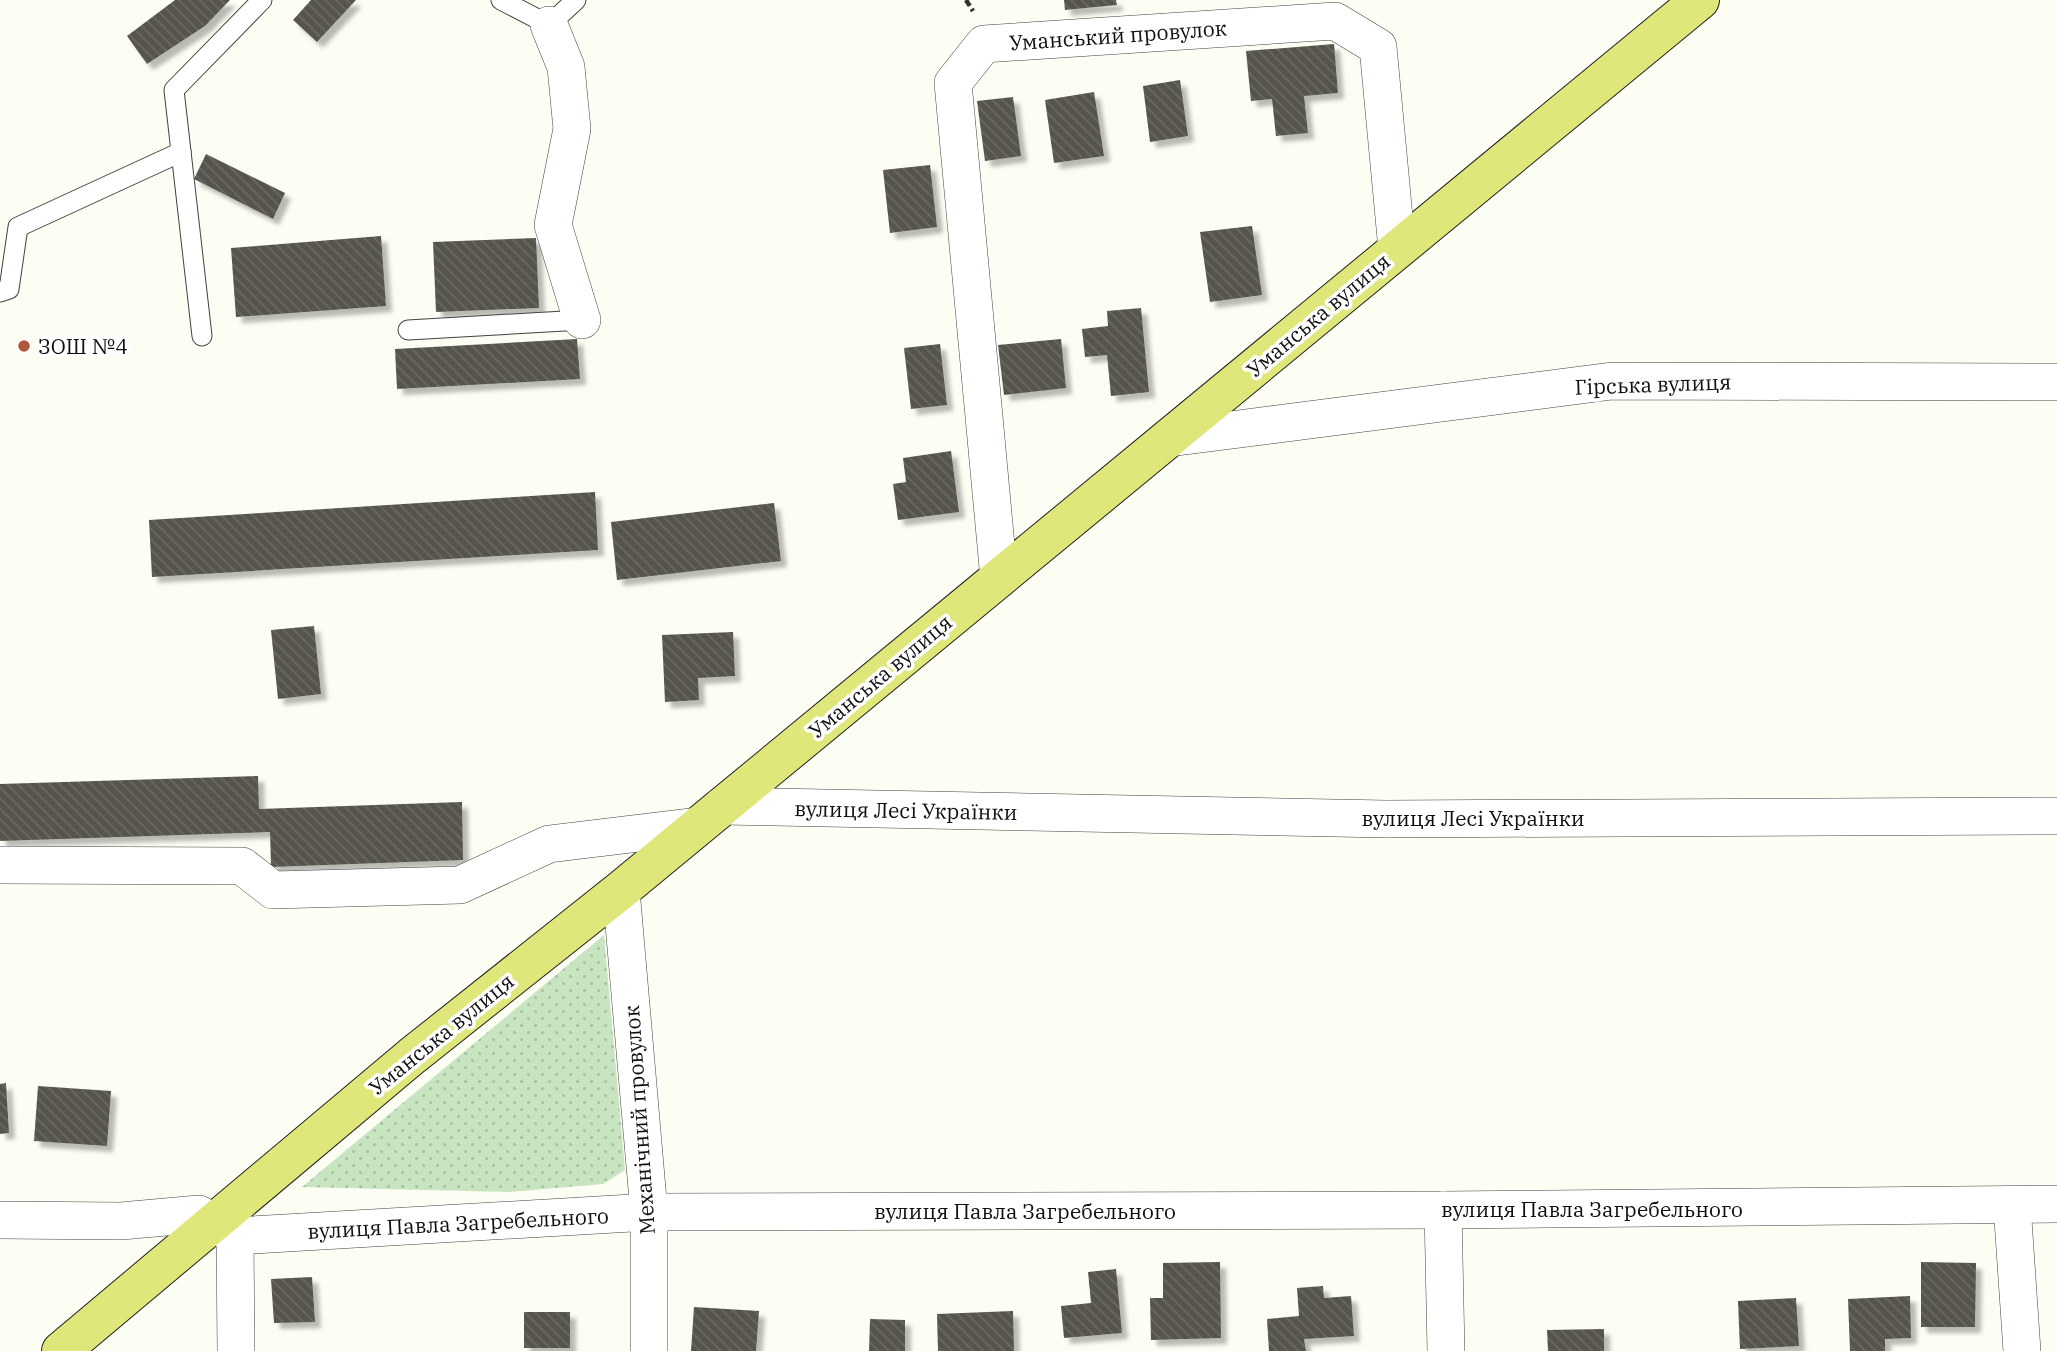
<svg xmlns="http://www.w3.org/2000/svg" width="2057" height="1351" viewBox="0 0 2057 1351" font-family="'IBM Plex Serif',serif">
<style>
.grass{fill:url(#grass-dots)}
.building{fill:url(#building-back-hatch);filter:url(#shadow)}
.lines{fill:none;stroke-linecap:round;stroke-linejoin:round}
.lane-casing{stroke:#424242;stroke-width:21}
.street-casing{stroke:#424242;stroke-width:38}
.primary-casing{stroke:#202020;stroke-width:40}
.path{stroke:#313131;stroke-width:4.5;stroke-dasharray:7 3.5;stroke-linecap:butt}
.lane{stroke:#fff;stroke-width:19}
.street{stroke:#fff;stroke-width:37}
.primary{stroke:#dfe77a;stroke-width:38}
.poi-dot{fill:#ae5839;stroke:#fff;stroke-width:2.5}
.labels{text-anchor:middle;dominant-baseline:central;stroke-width:7;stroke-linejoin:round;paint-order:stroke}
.street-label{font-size:21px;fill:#0f0f0f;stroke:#fff}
.poi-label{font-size:21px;fill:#0f0f0f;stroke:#fff;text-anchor:start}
</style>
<defs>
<pattern id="grass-dots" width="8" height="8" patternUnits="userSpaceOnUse" patternTransform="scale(1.75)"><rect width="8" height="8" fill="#c8e4c1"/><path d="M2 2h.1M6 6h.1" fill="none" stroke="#abc2a5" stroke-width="1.8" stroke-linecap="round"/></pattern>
<pattern id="building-back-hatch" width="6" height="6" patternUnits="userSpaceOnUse" patternTransform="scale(1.75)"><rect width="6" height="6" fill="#57544d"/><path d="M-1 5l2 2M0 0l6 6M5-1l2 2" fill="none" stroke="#6a6862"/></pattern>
<filter id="shadow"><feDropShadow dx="6" dy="6" stdDeviation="2" flood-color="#0004"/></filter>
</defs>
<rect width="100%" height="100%" fill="#fcfdf3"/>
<!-- grass -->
<path class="grass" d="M 604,935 L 625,1170 L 603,1184 L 509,1192 L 302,1187 Z"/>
<!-- building -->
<g class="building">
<path d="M 175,0 L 230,0 L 205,26 L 147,64 L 127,36 Z"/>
<path d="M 311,0 L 356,0 L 317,42 L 293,20 Z"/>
<path d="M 1064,0 L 1116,0 L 1117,5 L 1065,10 Z"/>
<path d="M 1334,44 L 1338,93 L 1304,96 L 1308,133 L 1276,136 L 1272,99 L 1251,101 L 1246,51 Z"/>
<path d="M 1180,80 L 1188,136 L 1150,142 L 1143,86 Z"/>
<path d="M 1094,92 L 1104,156 L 1054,163 L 1045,100 Z"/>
<path d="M 1013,97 L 1021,156 L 985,161 L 977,101 Z"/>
<path d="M 206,154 L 285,193 L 273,219 L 194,179 Z"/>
<path d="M 930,165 L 937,227 L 890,233 L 883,170 Z"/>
<path d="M 1252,226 L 1262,295 L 1210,302 L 1200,232 Z"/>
<path d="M 381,236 L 386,306 L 236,317 L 231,248 Z"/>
<path d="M 536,238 L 539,308 L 436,312 L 433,242 Z"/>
<path d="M 1141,308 L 1149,392 L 1111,396 L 1107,355 L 1085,357 L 1082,329 L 1108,326 L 1107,311 Z"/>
<path d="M 577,339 L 580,379 L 397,389 L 395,349 Z"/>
<path d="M 1061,339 L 1066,388 L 1004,395 L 998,345 Z"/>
<path d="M 940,344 L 947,405 L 911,409 L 904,348 Z"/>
<path d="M 951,451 L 959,512 L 898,520 L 893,484 L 906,482 L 903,458 Z"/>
<path d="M 595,492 L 598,550 L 152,577 L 149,520 Z"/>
<path d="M 774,503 L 781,561 L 617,580 L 611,522 Z"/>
<path d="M 314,626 L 321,694 L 278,699 L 271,630 Z"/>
<path d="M 733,632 L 735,676 L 698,678 L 699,700 L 665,702 L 662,635 Z"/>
<path d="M 258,776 L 259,809 L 462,802 L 463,860 L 271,867 L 270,832 L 0,841 L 0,784 Z"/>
<path d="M 6,1083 L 9,1133 L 0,1134 L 0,1084 Z"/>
<path d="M 38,1086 L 111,1091 L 107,1146 L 34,1141 Z"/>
<path d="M 1220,1262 L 1221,1338 L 1151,1340 L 1150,1298 L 1163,1298 L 1163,1263 Z"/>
<path d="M 1921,1262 L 1976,1263 L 1975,1327 L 1921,1327 Z"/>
<path d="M 1116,1269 L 1122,1333 L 1064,1338 L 1061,1306 L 1091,1303 L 1088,1272 Z"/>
<path d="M 312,1277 L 315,1322 L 274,1323 L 271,1279 Z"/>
<path d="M 1323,1286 L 1324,1298 L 1351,1296 L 1354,1336 L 1304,1339 L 1306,1351 L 1269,1351 L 1267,1319 L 1299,1316 L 1297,1288 Z"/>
<path d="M 1910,1296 L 1911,1338 L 1885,1339 L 1885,1351 L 1850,1351 L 1848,1299 Z"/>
<path d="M 1796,1298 L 1799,1346 L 1740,1349 L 1738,1301 Z"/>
<path d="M 694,1307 L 759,1311 L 756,1351 L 691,1351 Z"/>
<path d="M 1013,1311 L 1014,1351 L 938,1351 L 937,1314 Z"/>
<rect x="524" y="1312" width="46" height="36"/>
<path d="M 870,1319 L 905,1320 L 905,1351 L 869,1351 Z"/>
<path d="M 1604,1329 L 1604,1351 L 1548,1351 L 1547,1330 Z"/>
</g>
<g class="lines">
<!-- lane casing -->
<g class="lane-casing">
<g id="lane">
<path d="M 501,0 L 549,25 L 576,0"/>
<path d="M 0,292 L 9,289 L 18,227 L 181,152"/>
<path d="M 408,330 L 582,320"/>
<path d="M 202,336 L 174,90 L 262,0"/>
</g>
</g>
<!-- street casing -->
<g class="street-casing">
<g id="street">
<path d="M 549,25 L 566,67 L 572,129 L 553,225 L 582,320"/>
<path d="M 1169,438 L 1612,381 L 2057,382"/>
<path d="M 999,578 L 953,83 L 984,44 L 1335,21 L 1378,47 L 1397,249"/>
<path d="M 722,806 L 1386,819 L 2057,816"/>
<path d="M 0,865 L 242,866 L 273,890 L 460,885 L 549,844 L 698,826"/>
<path d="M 621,890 L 649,1212 L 649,1351"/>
<path d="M 2012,1205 L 2022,1351"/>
<path d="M 1443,1210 L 1446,1351"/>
<path d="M 0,1220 L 121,1221 L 199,1214 L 235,1236 L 649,1212 L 1443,1210 L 2057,1204"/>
<path d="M 235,1236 L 236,1351"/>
</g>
</g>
<!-- primary casing -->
<g class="primary-casing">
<path id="primary" d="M 61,1351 L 412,1056 L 621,890 L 1700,0"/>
</g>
<!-- path -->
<path class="path" d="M 966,0 L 973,11"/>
<!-- lane -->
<use href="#lane" class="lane"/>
<!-- street -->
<use href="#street" class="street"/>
<!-- primary -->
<use href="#primary" class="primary"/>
</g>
<!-- markers -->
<circle class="poi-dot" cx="24" cy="346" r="7"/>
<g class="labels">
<!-- street labels -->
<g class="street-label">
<text transform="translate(1118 35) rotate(-4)">Уманський провулок</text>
<text transform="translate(1318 315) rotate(-40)">Уманська вулиця</text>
<text transform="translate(1653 384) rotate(-2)">Гірська вулиця</text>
<text transform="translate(880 676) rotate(-40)">Уманська вулиця</text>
<text transform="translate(906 810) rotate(1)">вулиця Лесі Українки</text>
<text x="1473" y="818">вулиця Лесі Українки</text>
<text transform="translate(441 1034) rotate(-39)">Уманська вулиця</text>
<text transform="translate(639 1120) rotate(-94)">Механічний провулок</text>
<text x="1592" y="1209">вулиця Павла Загребельного</text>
<text x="1025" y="1211">вулиця Павла Загребельного</text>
<text transform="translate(458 1223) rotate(-3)">вулиця Павла Загребельного</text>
</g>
<!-- poi labels -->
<g class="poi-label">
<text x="38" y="346">ЗОШ №4</text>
</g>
</g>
</svg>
